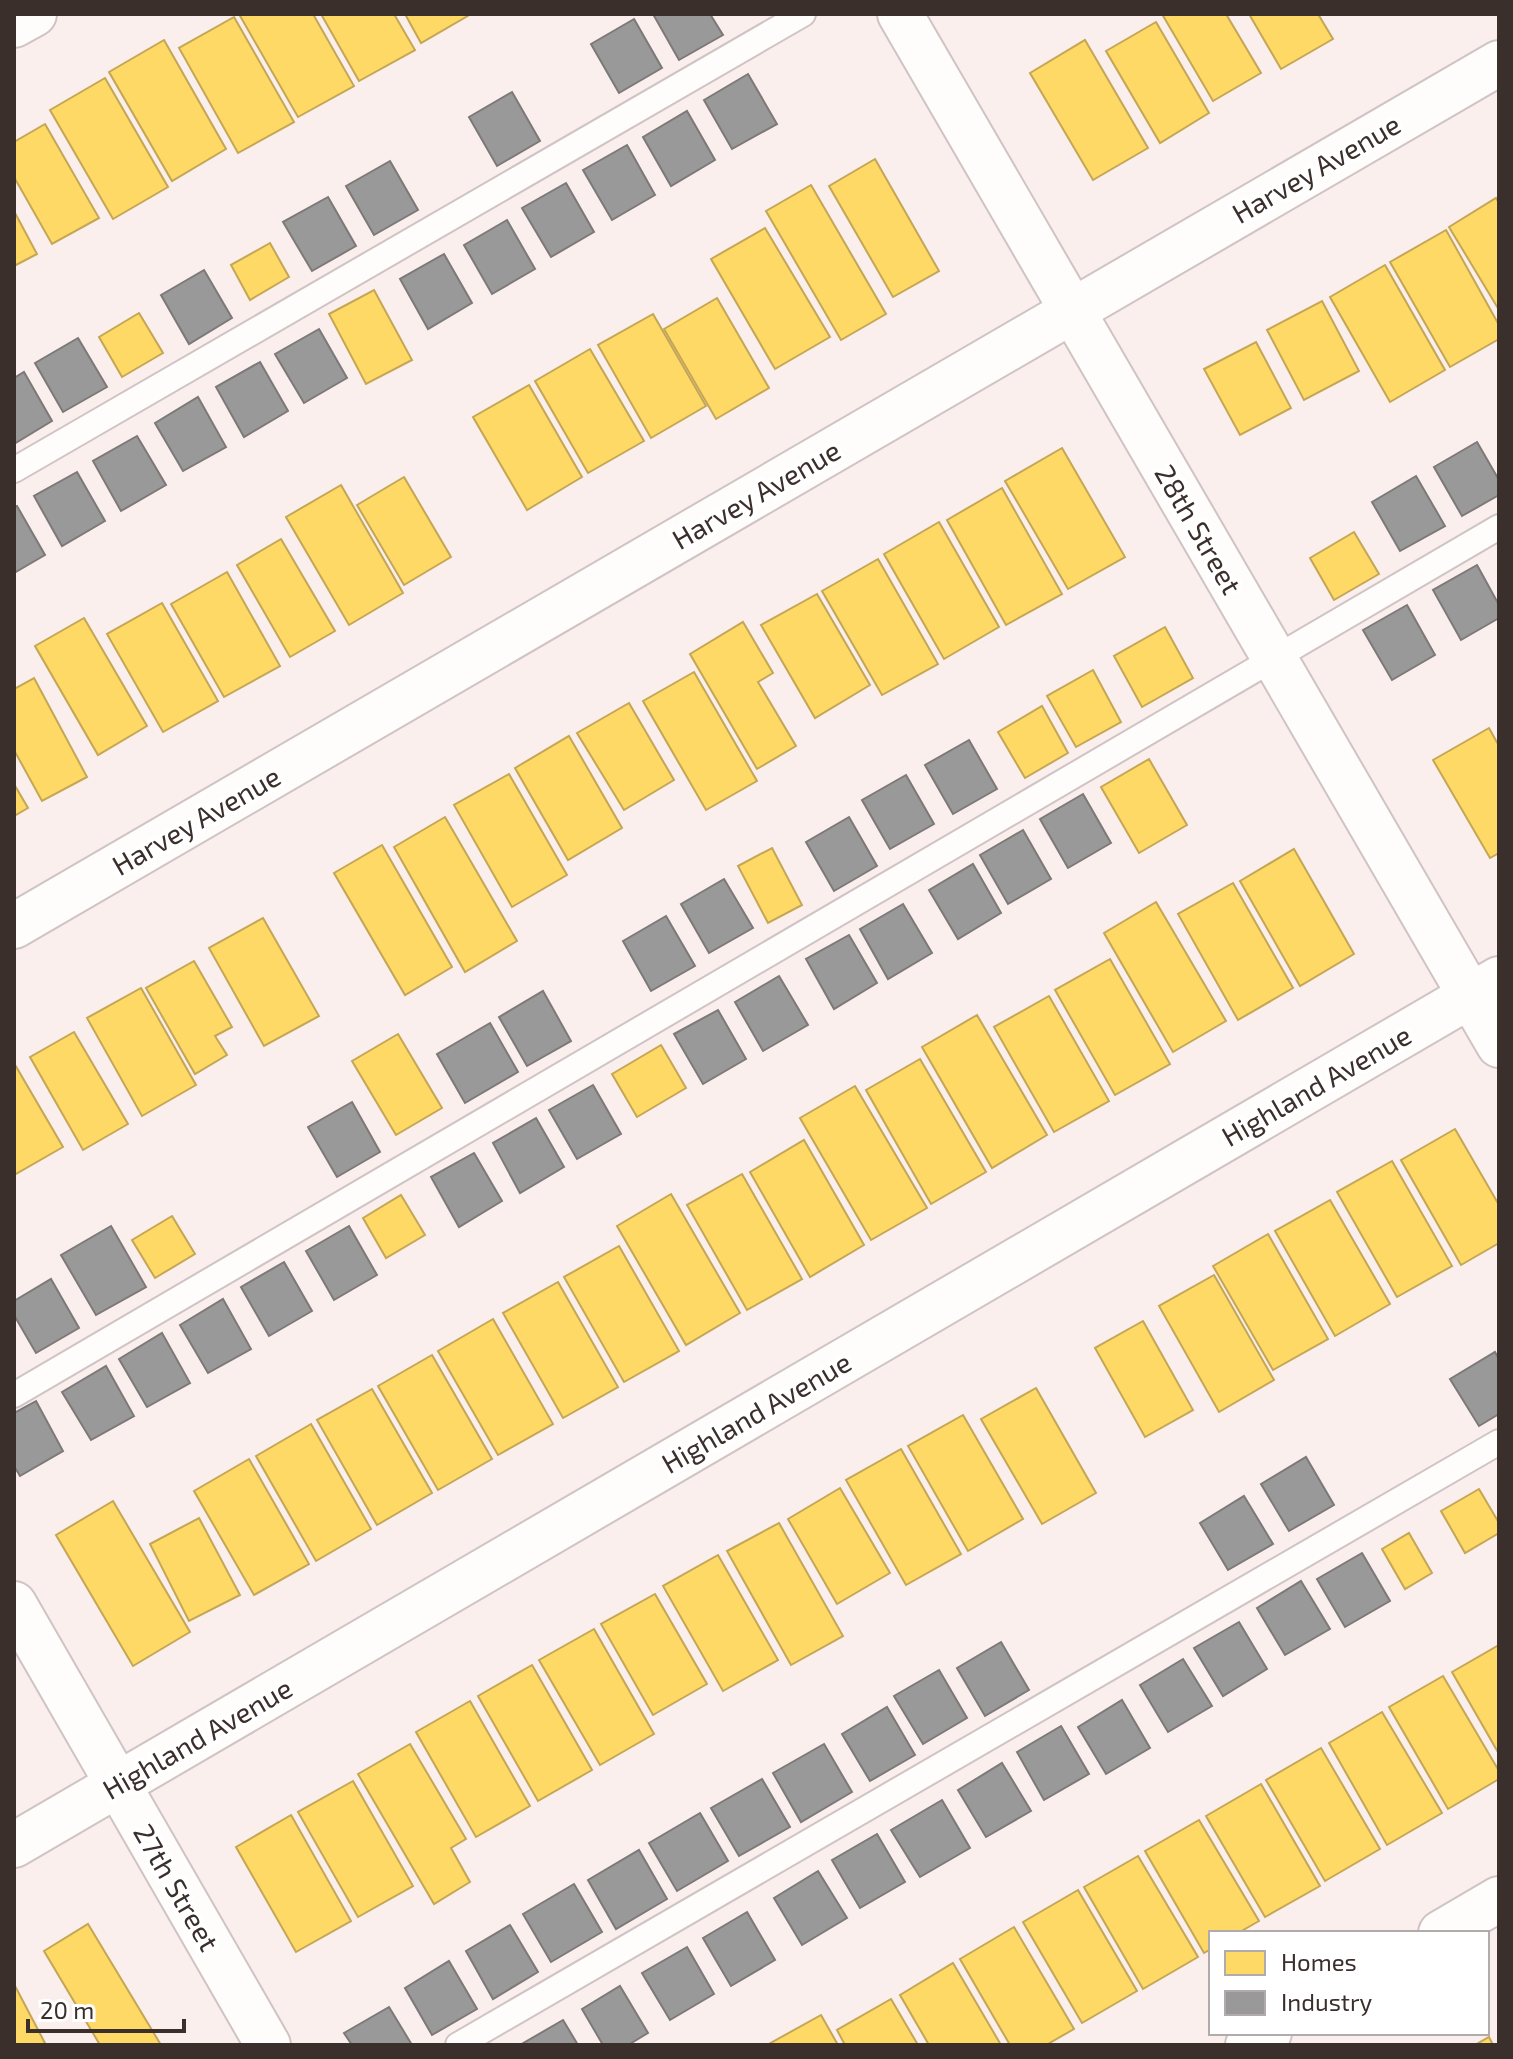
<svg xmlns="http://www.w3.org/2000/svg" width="1513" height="2059" viewBox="0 0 1513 2059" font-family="'Exo 2',sans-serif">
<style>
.homes{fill:#ffd966;stroke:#c4a655;stroke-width:2}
.industry{fill:#999;stroke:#7d7978;stroke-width:2}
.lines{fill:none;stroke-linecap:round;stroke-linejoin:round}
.service-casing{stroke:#cfc4c3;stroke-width:28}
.minor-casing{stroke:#cfc4c3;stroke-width:48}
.service{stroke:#fefdfc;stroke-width:24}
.minor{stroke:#fefdfc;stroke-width:44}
.labels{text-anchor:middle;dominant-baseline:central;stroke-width:8;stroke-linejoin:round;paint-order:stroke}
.street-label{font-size:28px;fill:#3b2f2c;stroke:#fff}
</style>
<rect width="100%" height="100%" fill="#faefed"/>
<!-- homes -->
<g class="homes">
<path d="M 239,14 L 313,14 L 354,86 L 298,117 Z"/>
<path d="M 321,14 L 394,14 L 415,50 L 359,81 Z"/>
<path d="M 405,14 L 471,14 L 421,43 Z"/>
<path d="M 1162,14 L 1226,14 L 1261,73 L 1213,101 Z"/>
<path d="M 1249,14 L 1318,14 L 1333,39 L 1281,69 Z"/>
<path d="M 234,17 L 294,122 L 238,153 L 179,48 Z"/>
<path d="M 1156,22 L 1209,113 L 1160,143 L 1106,51 Z"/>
<path d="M 164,40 L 226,149 L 172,181 L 109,72 Z"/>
<path d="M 1085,40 L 1148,148 L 1093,180 L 1030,73 Z"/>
<path d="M 105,78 L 168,187 L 113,219 L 50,110 Z"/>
<path d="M 45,124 L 99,218 L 52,244 L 14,177 L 14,142 Z"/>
<path d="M 875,159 L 939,271 L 893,297 L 829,186 Z"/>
<path d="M 811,185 L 886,314 L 841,340 L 766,211 Z"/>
<path d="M 1496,198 L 1499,203 L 1499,310 L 1449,227 Z"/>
<path d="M 14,211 L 37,254 L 14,266 Z"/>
<path d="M 765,228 L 830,337 L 775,369 L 711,259 Z"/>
<path d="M 1446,230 L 1499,325 L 1499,339 L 1450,367 L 1390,262 Z"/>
<path d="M 270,243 L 289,277 L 250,300 L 231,265 Z"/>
<path d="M 1385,265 L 1445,370 L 1390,402 L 1330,297 Z"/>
<path d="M 374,290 L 412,360 L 366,384 L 329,314 Z"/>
<path d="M 717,298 L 769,388 L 716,419 L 664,329 Z"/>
<path d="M 1322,301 L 1359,371 L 1304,400 L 1267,330 Z"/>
<path d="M 139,313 L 163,353 L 122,377 L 99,337 Z"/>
<path d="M 653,314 L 706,406 L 651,438 L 598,345 Z"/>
<path d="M 1256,342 L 1291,408 L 1240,435 L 1204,369 Z"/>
<path d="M 590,349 L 644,441 L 588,473 L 535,381 Z"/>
<path d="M 529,385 L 582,477 L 527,510 L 473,417 Z"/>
<path d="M 1062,448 L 1125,557 L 1068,589 L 1005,481 Z"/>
<path d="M 404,477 L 451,557 L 404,585 L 357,505 Z"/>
<path d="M 341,485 L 403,593 L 349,625 L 286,517 Z"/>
<path d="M 1002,488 L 1062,594 L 1006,625 L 947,520 Z"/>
<path d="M 939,522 L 999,627 L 944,659 L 884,554 Z"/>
<path d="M 1354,532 L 1379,574 L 1334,600 L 1310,558 Z"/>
<path d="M 281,539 L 335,631 L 290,657 L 237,565 Z"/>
<path d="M 878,559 L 938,664 L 882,695 L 822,591 Z"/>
<path d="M 227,572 L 280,666 L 224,697 L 171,604 Z"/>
<path d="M 817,594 L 870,685 L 815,718 L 761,625 Z"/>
<path d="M 162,603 L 218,701 L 163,732 L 107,634 Z"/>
<path d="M 84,618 L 147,726 L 98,755 L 35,646 Z"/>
<path d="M 743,622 L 773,673 L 758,682 L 796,746 L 757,769 L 690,654 Z"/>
<path d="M 1165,627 L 1193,678 L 1142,707 L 1114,656 Z"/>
<path d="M 1093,670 L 1121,722 L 1076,747 L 1047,696 Z"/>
<path d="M 694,672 L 757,781 L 706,810 L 643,701 Z"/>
<path d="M 34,678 L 87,777 L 42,801 L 14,750 L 14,689 Z"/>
<path d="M 629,703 L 674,780 L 624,810 L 577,733 Z"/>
<path d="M 1042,706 L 1068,753 L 1025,778 L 998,732 Z"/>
<path d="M 1489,728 L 1499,746 L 1499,853 L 1490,858 L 1433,760 Z"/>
<path d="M 569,736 L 622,828 L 568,860 L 515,768 Z"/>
<path d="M 1149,759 L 1187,825 L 1139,853 L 1101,787 Z"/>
<path d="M 509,774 L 567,875 L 512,907 L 454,805 Z"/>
<path d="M 14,784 L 28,808 L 14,816 Z"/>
<path d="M 445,817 L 517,941 L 465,972 L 394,847 Z"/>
<path d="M 382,845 L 452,967 L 405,995 L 334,873 Z"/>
<path d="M 772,848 L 802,905 L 768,923 L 738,866 Z"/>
<path d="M 1294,849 L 1354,954 L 1300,986 L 1240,881 Z"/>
<path d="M 1233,883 L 1293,988 L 1238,1020 L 1178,914 Z"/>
<path d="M 1156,902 L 1226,1021 L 1173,1052 L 1104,933 Z"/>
<path d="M 263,918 L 319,1016 L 264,1046 L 209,948 Z"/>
<path d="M 1110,959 L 1170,1064 L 1115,1095 L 1055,990 Z"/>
<path d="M 194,961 L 232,1027 L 215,1036 L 227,1055 L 195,1074 L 146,988 Z"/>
<path d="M 141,988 L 196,1085 L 142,1116 L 87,1018 Z"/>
<path d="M 1049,996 L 1109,1101 L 1054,1132 L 994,1027 Z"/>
<path d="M 977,1015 L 1047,1135 L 992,1168 L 922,1047 Z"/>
<path d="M 74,1032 L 128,1124 L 83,1150 L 30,1057 Z"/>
<path d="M 398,1034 L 442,1108 L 396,1135 L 352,1061 Z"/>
<path d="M 661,1045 L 686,1088 L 637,1117 L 612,1074 Z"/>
<path d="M 920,1059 L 986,1172 L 931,1204 L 866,1090 Z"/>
<path d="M 14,1063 L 63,1147 L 14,1175 Z"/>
<path d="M 855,1086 L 927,1208 L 871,1240 L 800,1118 Z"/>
<path d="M 1455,1129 L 1499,1205 L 1499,1243 L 1461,1265 L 1401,1160 Z"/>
<path d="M 804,1140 L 864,1245 L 810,1277 L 750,1172 Z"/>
<path d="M 1392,1161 L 1452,1266 L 1397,1297 L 1337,1192 Z"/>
<path d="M 742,1174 L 802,1279 L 747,1310 L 687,1205 Z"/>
<path d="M 671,1194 L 740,1313 L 686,1345 L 617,1226 Z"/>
<path d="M 401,1195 L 425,1235 L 386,1258 L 363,1218 Z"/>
<path d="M 1330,1200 L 1390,1304 L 1335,1336 L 1275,1231 Z"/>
<path d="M 172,1216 L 195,1254 L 155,1278 L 132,1240 Z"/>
<path d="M 1268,1234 L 1328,1339 L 1273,1370 L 1213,1266 Z"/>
<path d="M 619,1246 L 679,1351 L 624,1382 L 564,1277 Z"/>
<path d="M 1214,1275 L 1274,1380 L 1219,1412 L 1159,1306 Z"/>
<path d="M 558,1282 L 618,1387 L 563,1418 L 503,1313 Z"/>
<path d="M 493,1319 L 553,1424 L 498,1455 L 438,1351 Z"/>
<path d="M 1143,1321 L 1193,1410 L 1145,1437 L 1095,1348 Z"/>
<path d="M 432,1355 L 492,1459 L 438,1490 L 378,1386 Z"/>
<path d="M 1036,1388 L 1096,1493 L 1042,1524 L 981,1419 Z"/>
<path d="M 372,1389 L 432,1493 L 377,1525 L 317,1420 Z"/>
<path d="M 963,1415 L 1023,1519 L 968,1551 L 908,1446 Z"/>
<path d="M 311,1424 L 371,1529 L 316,1561 L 256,1456 Z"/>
<path d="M 901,1449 L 961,1554 L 906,1585 L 846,1480 Z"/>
<path d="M 249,1459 L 309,1564 L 254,1595 L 194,1491 Z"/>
<path d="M 840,1488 L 890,1573 L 837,1604 L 788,1519 Z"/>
<path d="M 1479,1489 L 1499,1523 L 1499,1533 L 1465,1553 L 1441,1511 Z"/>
<path d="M 113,1501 L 190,1632 L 133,1666 L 56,1535 Z"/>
<path d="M 199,1518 L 240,1595 L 189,1621 L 150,1544 Z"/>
<path d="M 779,1523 L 843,1636 L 791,1665 L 727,1551 Z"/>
<path d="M 1409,1533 L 1432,1573 L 1405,1589 L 1382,1549 Z"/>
<path d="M 718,1555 L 778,1660 L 723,1691 L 663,1586 Z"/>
<path d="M 655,1594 L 707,1684 L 653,1715 L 601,1624 Z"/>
<path d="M 594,1629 L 654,1734 L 600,1765 L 539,1660 Z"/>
<path d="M 1499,1645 L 1499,1754 L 1452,1672 Z"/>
<path d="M 532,1665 L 592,1770 L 538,1801 L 478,1696 Z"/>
<path d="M 1443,1676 L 1499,1771 L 1499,1779 L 1448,1809 L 1389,1707 Z"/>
<path d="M 470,1701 L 530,1806 L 476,1837 L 416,1732 Z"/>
<path d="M 1382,1712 L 1442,1813 L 1387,1845 L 1329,1743 Z"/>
<path d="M 410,1744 L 466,1839 L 451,1848 L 470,1882 L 434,1904 L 358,1774 Z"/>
<path d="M 1321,1748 L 1380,1849 L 1325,1881 L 1266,1780 Z"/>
<path d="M 353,1781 L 413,1886 L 358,1917 L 298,1812 Z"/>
<path d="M 1261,1784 L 1320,1886 L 1265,1917 L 1206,1816 Z"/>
<path d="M 291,1815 L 351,1921 L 296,1952 L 236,1847 Z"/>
<path d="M 1199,1820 L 1259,1921 L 1238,1933 L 1211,1933 L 1211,1949 L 1204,1953 L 1145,1851 Z"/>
<path d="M 1138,1856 L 1198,1957 L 1143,1989 L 1084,1887 Z"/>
<path d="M 1078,1890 L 1137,1991 L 1082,2023 L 1023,1922 Z"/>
<path d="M 88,1924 L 161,2045 L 100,2045 L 44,1951 Z"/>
<path d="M 1014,1927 L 1074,2029 L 1046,2045 L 1010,2045 L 960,1959 Z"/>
<path d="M 953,1963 L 1001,2045 L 929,2045 L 900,1995 Z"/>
<path d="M 14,1984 L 46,2045 L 14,2045 Z"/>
<path d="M 891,1999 L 918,2045 L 845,2045 L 837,2030 Z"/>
<path d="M 821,2015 L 838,2045 L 767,2045 Z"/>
<path d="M 1489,2037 L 1493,2045 L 1475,2045 Z"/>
</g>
<!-- industry -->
<g class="industry">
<path d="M 653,14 L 710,14 L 723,35 L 679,60 Z"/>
<path d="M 634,19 L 662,68 L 619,93 L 591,44 Z"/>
<path d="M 748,74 L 777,124 L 732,149 L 704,100 Z"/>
<path d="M 512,92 L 540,141 L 497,166 L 469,117 Z"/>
<path d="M 687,111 L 715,160 L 671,186 L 643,137 Z"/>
<path d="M 627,145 L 655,195 L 612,220 L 583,170 Z"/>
<path d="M 390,161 L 418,210 L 374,235 L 346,186 Z"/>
<path d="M 566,183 L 594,232 L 551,257 L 522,208 Z"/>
<path d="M 328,197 L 356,246 L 312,271 L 283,222 Z"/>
<path d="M 507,220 L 535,269 L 492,294 L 464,245 Z"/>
<path d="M 444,254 L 472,303 L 428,329 L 400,279 Z"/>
<path d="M 204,270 L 232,318 L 189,344 L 161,295 Z"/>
<path d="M 319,329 L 347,378 L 304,403 L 275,354 Z"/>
<path d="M 78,338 L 107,387 L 63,412 L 35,363 Z"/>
<path d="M 260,362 L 288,411 L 244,437 L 216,387 Z"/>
<path d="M 24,372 L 52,421 L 14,444 L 14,378 Z"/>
<path d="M 198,397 L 226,447 L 183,471 L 155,423 Z"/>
<path d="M 137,436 L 166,485 L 121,511 L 93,461 Z"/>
<path d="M 1477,442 L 1499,480 L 1499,495 L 1462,516 L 1434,467 Z"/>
<path d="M 77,472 L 105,521 L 62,546 L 34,496 Z"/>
<path d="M 1416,476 L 1445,526 L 1400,551 L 1372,502 Z"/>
<path d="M 17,506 L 45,555 L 14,573 L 14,507 Z"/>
<path d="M 1477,565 L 1499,605 L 1499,618 L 1461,640 L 1433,590 Z"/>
<path d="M 1407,605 L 1435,655 L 1392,680 L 1363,630 Z"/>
<path d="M 969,740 L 997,789 L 953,814 L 925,765 Z"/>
<path d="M 906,775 L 934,824 L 890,849 L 862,800 Z"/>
<path d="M 1083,794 L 1111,843 L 1068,868 L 1040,819 Z"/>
<path d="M 849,817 L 877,866 L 834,891 L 806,842 Z"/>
<path d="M 1023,830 L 1051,879 L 1008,904 L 980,855 Z"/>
<path d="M 973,864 L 1001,913 L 958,939 L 929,890 Z"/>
<path d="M 724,879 L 753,928 L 709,953 L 681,904 Z"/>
<path d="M 903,904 L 932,953 L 888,979 L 860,929 Z"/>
<path d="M 666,916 L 695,966 L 651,991 L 623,941 Z"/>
<path d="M 849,935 L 877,983 L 834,1009 L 806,959 Z"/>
<path d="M 779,976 L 808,1025 L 763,1051 L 735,1002 Z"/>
<path d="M 543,991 L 571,1041 L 527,1066 L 499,1017 Z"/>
<path d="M 718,1010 L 746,1059 L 703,1084 L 674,1034 Z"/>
<path d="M 490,1023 L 518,1072 L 465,1103 L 437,1054 Z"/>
<path d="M 593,1085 L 621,1134 L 577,1159 L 549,1110 Z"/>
<path d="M 352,1102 L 380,1152 L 337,1177 L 308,1127 Z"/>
<path d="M 536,1118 L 564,1167 L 520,1193 L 493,1143 Z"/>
<path d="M 474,1153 L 502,1201 L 459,1227 L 431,1177 Z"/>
<path d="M 111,1226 L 146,1287 L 96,1315 L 61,1255 Z"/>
<path d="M 349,1226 L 377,1275 L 334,1300 L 306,1251 Z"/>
<path d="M 284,1262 L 312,1311 L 269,1336 L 241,1287 Z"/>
<path d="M 51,1279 L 79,1328 L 36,1353 L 14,1315 L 14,1301 Z"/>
<path d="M 223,1299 L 251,1349 L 208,1373 L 180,1325 Z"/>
<path d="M 162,1333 L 190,1383 L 147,1407 L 119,1359 Z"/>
<path d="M 1495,1352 L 1499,1359 L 1499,1414 L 1479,1426 L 1450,1379 Z"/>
<path d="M 106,1366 L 134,1416 L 91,1440 L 62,1392 Z"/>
<path d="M 36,1401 L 63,1451 L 20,1476 L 14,1466 L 14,1413 Z"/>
<path d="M 1306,1457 L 1334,1505 L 1289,1531 L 1261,1484 Z"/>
<path d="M 1244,1496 L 1273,1544 L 1228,1570 L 1200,1523 Z"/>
<path d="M 1362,1553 L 1390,1601 L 1345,1627 L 1317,1579 Z"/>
<path d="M 1301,1581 L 1330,1629 L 1285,1655 L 1257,1608 Z"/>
<path d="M 1239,1622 L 1267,1669 L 1223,1696 L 1194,1648 Z"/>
<path d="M 1001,1642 L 1029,1690 L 985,1716 L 957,1668 Z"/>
<path d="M 1183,1659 L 1212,1706 L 1168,1732 L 1140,1685 Z"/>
<path d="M 939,1670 L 967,1718 L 923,1744 L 894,1696 Z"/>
<path d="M 1122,1700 L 1150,1748 L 1106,1774 L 1078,1727 Z"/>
<path d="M 887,1707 L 915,1755 L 870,1781 L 842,1734 Z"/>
<path d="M 1061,1726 L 1089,1774 L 1044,1800 L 1017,1752 Z"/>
<path d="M 824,1744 L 852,1792 L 801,1822 L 773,1773 Z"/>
<path d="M 1002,1763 L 1031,1811 L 986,1837 L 958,1790 Z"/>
<path d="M 762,1779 L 790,1827 L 739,1856 L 711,1808 Z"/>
<path d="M 942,1800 L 970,1848 L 920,1877 L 891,1830 Z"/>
<path d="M 700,1813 L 728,1861 L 677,1891 L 649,1843 Z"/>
<path d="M 877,1834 L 905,1882 L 860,1908 L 832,1860 Z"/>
<path d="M 639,1850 L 667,1899 L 616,1929 L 588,1880 Z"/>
<path d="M 818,1871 L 847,1918 L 802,1945 L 774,1898 Z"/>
<path d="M 574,1884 L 602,1932 L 551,1962 L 523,1914 Z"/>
<path d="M 747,1912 L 775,1960 L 731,1986 L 703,1938 Z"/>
<path d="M 510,1925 L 538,1972 L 493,1999 L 466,1951 Z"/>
<path d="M 687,1947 L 714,1994 L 670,2020 L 642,1973 Z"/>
<path d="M 449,1961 L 477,2009 L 432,2035 L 405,1988 Z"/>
<path d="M 620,1986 L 648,2033 L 628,2045 L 603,2045 L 582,2009 Z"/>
<path d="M 389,2007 L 412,2045 L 352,2045 L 344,2033 Z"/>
<path d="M 563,2020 L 578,2045 L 520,2045 Z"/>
</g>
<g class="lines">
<!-- service casing -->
<g class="service-casing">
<g id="service">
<path d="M 14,470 L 803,14"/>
<path d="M 14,1395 L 1499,527"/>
<path d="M 458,2045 L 1499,1442"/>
</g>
</g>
<!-- minor casing -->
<g class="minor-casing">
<g id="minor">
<path d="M 900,14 L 1499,1045"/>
<path d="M 14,25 L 34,14"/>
<path d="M 14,926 L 1499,63"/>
<path d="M 14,1604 L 268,2045"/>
<path d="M 14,1845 L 1499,979"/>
<path d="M 1441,1933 L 1499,1899"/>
<path d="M 1248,2045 L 1269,2033"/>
</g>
</g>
<!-- service -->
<use href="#service" class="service"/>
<!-- minor -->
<use href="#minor" class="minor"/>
</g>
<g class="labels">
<!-- street labels -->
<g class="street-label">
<text transform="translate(1316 168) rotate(-30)">Harvey Avenue</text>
<text transform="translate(756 494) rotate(-30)">Harvey Avenue</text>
<text transform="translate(1199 529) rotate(60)">28th Street</text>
<text transform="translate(196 820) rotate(-30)">Harvey Avenue</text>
<text transform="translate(1316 1085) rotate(-30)">Highland Avenue</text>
<text transform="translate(756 1412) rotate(-30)">Highland Avenue</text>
<text transform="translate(197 1738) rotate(-30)">Highland Avenue</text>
<text transform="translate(177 1887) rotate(60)">27th Street</text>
</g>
</g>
<!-- border -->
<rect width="1513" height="2059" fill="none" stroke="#3b2f2c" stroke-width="32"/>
<!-- legend -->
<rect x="1209" y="1931" width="280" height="104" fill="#ffffff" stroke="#b1acab" stroke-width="2"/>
<rect x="1225" y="1951" width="40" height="24" fill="#ffd966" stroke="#b1acab" stroke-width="2"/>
<text x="1281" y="1971" font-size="24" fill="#3b2f2c">Homes</text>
<rect x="1225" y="1991" width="40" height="24" fill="#999999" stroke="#b1acab" stroke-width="2"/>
<text x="1281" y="2011" font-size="24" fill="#3b2f2c">Industry</text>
<!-- scale -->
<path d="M28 2019v12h156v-12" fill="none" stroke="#3b2f2c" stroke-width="4"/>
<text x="40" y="2019" font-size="24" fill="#3b2f2c" stroke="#ffffff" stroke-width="6" paint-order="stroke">20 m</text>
</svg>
